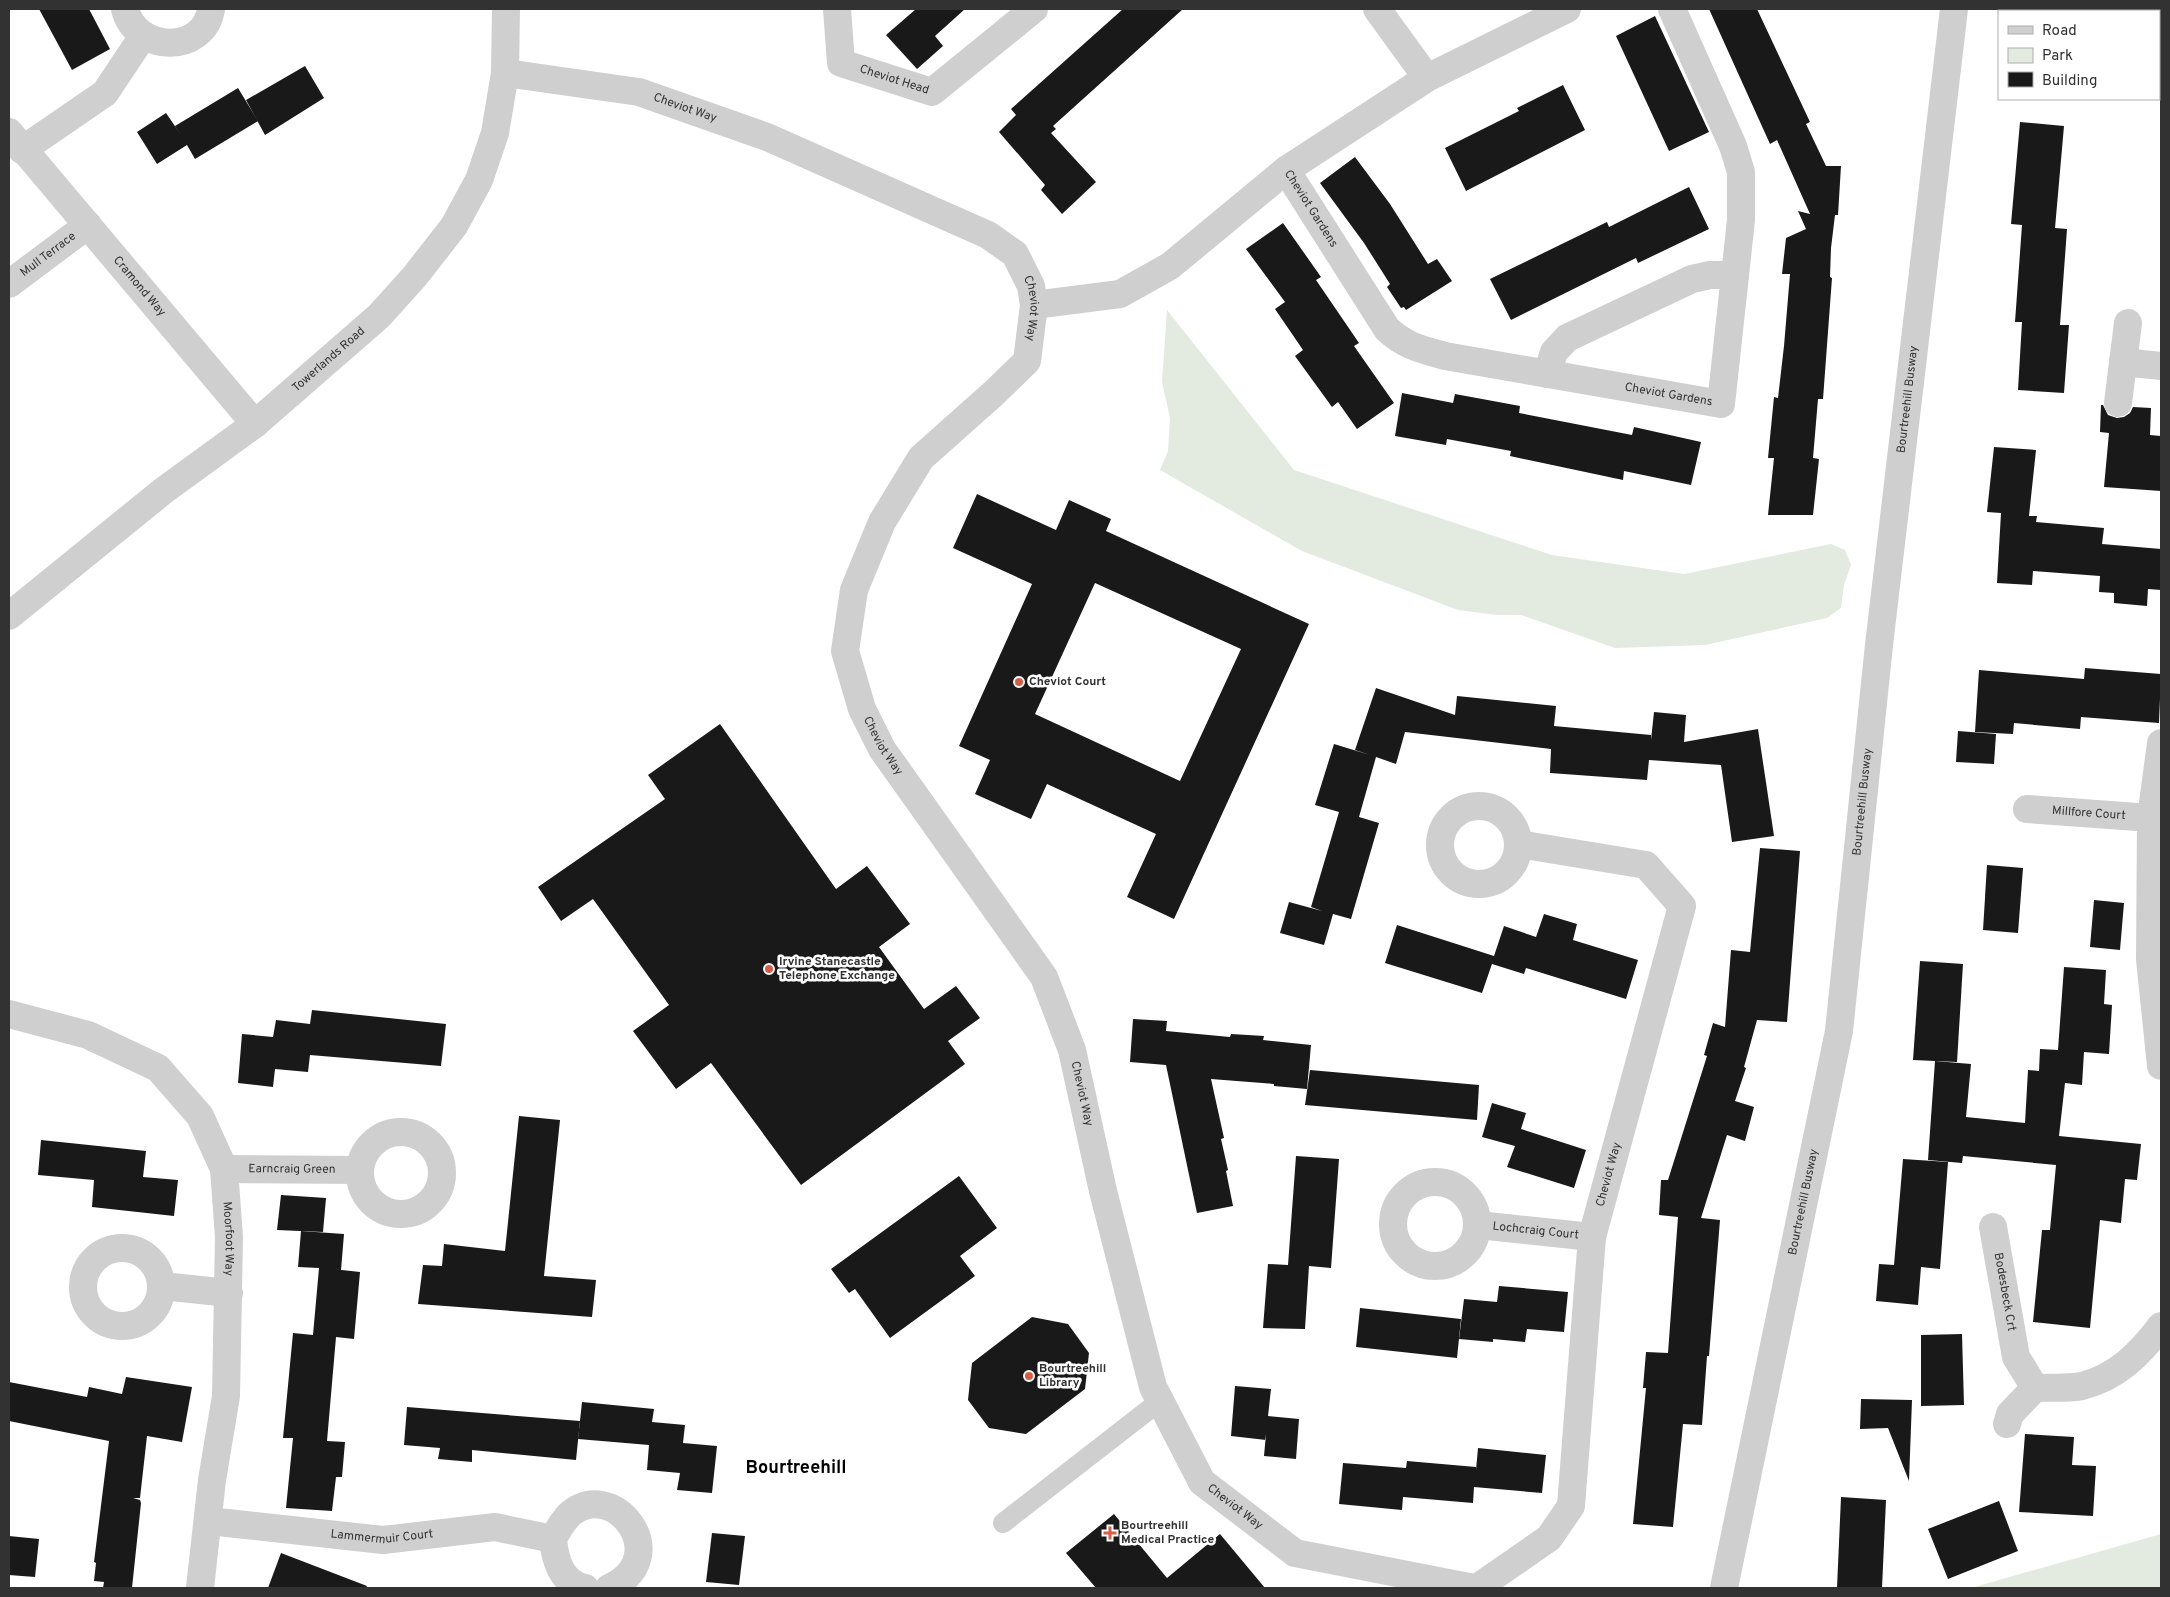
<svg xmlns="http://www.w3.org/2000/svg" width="2170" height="1597" viewBox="0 0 2170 1597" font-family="Overpass,sans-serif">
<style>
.green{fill:#e3eadf}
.building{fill:#191919;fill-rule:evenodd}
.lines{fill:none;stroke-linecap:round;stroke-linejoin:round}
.service{stroke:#cfcfcf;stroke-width:20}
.minor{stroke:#cfcfcf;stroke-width:28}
.tertiary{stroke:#cfcfcf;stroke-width:28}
.poi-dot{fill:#d35f4b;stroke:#fff;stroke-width:2}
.labels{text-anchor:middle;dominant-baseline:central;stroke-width:5;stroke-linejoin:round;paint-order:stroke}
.street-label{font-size:12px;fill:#323232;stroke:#fff}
.poi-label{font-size:12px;font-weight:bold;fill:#323232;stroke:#fff;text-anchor:start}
.district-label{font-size:18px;font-weight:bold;fill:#000;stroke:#fff}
</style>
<rect width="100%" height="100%" fill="#fff"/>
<!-- green -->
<g class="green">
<path d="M 1167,310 L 1294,470 L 1552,555 L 1684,574 L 1831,544 L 1845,550 L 1851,565 L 1844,585 L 1841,608 L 1827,618 L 1705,645 L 1615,648 L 1521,615 L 1497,615 L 1458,610 L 1302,551 L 1160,470 L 1168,451 L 1170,418 L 1162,382 Z"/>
<path d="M 2161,1534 L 2161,1588 L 1971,1588 Z"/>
</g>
<!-- building -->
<g class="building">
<path d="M 39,9 L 89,9 L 110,49 L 72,70 Z"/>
<path d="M 916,9 L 965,9 L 935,36 L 943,46 L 917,69 L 886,35 Z"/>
<path d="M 1123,9 L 1183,9 L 1053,126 L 1056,129 L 1051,133 L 1096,182 L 1062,214 L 1041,190 L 1045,185 L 999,132 L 1016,115 L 1011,109 Z"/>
<path d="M 1709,9 L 1757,9 L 1810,122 L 1806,124 L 1826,166 L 1841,166 L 1838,215 L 1835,215 L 1831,248 L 1830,277 L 1832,278 L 1823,399 L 1818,399 L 1813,458 L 1819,459 L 1813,515 L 1768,515 L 1774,458 L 1768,458 L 1774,397 L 1778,398 L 1784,346 L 1790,274 L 1782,274 L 1786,238 L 1806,229 L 1798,211 L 1810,214 L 1777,140 L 1770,144 Z"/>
<path d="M 1655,16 L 1709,132 L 1669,151 L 1616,36 Z"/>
<path d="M 305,66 L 324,98 L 265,135 L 246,100 Z"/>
<path d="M 1563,85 L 1585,130 L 1466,191 L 1445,148 L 1519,111 L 1517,108 Z"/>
<path d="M 238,88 L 258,121 L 195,159 L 187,145 L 157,164 L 137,132 L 166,113 L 181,135 L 175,126 Z"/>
<path d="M 2020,122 L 2064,126 L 2055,228 L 2067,229 L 2060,325 L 2069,325 L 2064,393 L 2018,390 L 2022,322 L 2015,322 L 2022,225 L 2011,224 Z"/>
<path d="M 1355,157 L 1390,204 L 1428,264 L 1437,259 L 1452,281 L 1406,310 L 1404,307 L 1401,308 L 1387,287 L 1390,284 L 1364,243 L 1320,183 Z"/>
<path d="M 1689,187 L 1709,229 L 1638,263 L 1636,258 L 1511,320 L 1490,279 L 1607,222 L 1609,227 Z"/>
<path d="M 1283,223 L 1321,277 L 1316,280 L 1359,343 L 1354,346 L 1394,403 L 1357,429 L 1338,402 L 1332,407 L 1295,356 L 1303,350 L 1275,309 L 1285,302 L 1246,249 Z"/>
<path d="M 1402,393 L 1453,403 L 1455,394 L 1520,406 L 1519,413 L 1632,435 L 1634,427 L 1701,442 L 1691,485 L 1624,471 L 1623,480 L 1510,456 L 1511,451 L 1447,439 L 1446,445 L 1395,436 Z"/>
<path d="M 2101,405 L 2103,405 L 2108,415 L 2117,418 L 2124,417 L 2130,413 L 2133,407 L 2151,408 L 2150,435 L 2161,436 L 2161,491 L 2104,487 L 2109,433 L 2100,432 Z"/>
<path d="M 1994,447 L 2036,450 L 2029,516 L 2037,516 L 2036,522 L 2104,528 L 2102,544 L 2161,549 L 2161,590 L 2148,589 L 2147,606 L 2114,603 L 2114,593 L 2099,592 L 2100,576 L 2033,571 L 2032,585 L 1997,583 L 2001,513 L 1987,512 Z"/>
<path d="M 977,494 L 1056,530 L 1069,500 L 1111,519 L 1106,531 L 1309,624 L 1174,919 L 1127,897 L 1156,834 L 1047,784 L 1031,819 L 975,794 L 990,760 L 959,746 L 1032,584 L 953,548 ZM 1095,583 L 1241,649 L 1180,781 L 1035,714 Z"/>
<path d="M 2085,668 L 2161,674 L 2159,723 L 2081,717 L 2080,729 L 2014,723 L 2013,734 L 1975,732 L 1979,670 L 2084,679 Z"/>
<path d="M 1376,688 L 1455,715 L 1457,696 L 1556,706 L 1554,726 L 1651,735 L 1651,740 L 1654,712 L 1686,715 L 1684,742 L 1758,729 L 1774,836 L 1732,842 L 1721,765 L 1649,760 L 1647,780 L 1550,773 L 1551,749 L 1405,732 L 1396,764 L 1376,757 L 1359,817 L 1379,823 L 1351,919 L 1333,914 L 1324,945 L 1280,933 L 1289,902 L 1322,911 L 1311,907 L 1339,812 L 1315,805 L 1334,744 L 1370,755 L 1355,750 Z"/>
<path d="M 720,724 L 836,889 L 867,866 L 910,924 L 879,947 L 924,1009 L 956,986 L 980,1018 L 948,1041 L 965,1064 L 801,1185 L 711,1063 L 676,1089 L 633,1031 L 669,1005 L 593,899 L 561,921 L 538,887 L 665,799 L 648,775 Z"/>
<path d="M 1958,731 L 1996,734 L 1994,764 L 1956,762 Z"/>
<path d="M 1760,848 L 1800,851 L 1787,1022 L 1757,1020 L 1744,1067 L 1746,1068 L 1735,1101 L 1754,1107 L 1745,1141 L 1727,1135 L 1701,1218 L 1720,1220 L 1709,1356 L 1707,1356 L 1702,1425 L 1683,1424 L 1673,1527 L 1633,1524 L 1646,1388 L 1643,1388 L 1646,1352 L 1668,1353 L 1678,1217 L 1659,1215 L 1661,1180 L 1668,1180 L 1707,1056 L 1704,1055 L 1713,1023 L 1725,1027 L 1731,950 L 1750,952 Z"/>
<path d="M 1987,865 L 2023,868 L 2018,933 L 1983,930 Z"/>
<path d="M 2094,900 L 2124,903 L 2120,950 L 2090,947 Z"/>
<path d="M 1544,914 L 1577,924 L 1573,940 L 1638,960 L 1626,999 L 1526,968 L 1524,974 L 1492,964 L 1494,958 L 1482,993 L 1385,963 L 1397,925 L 1494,956 L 1504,926 L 1536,937 Z"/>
<path d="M 1920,961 L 1963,964 L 1957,1062 L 1913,1060 Z"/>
<path d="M 2064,967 L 2106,970 L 2104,1004 L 2112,1005 L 2109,1054 L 2084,1052 L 2082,1085 L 2065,1083 L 2059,1136 L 2141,1144 L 2137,1180 L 2125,1179 L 2121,1223 L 2100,1220 L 2090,1328 L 2033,1322 L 2042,1230 L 2050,1230 L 2056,1165 L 1963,1156 L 1962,1163 L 1928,1160 L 1935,1061 L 1971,1064 L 1966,1117 L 2025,1123 L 2028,1070 L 2039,1071 L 2040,1049 L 2058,1050 Z"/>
<path d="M 312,1010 L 446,1024 L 441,1066 L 310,1055 L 308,1072 L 275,1069 L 273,1087 L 238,1083 L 242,1034 L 273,1037 L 276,1020 L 310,1024 Z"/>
<path d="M 1133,1019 L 1167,1021 L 1166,1031 L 1230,1037 L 1231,1034 L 1264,1036 L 1263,1040 L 1311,1045 L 1307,1089 L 1274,1086 L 1274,1084 L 1211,1079 L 1224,1138 L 1221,1139 L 1228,1170 L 1226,1171 L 1233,1206 L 1197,1213 L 1166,1065 L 1130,1062 Z"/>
<path d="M 1310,1070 L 1479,1085 L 1477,1120 L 1305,1105 Z"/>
<path d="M 1492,1103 L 1526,1113 L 1521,1129 L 1586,1150 L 1574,1188 L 1507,1167 L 1515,1146 L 1482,1137 Z"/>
<path d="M 519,1116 L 560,1120 L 544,1276 L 596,1280 L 592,1317 L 418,1304 L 423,1265 L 442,1266 L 444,1244 L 505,1251 Z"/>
<path d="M 41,1140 L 146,1151 L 143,1177 L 178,1180 L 174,1216 L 92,1207 L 94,1180 L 38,1175 Z"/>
<path d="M 1296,1156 L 1339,1159 L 1331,1268 L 1309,1266 L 1305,1329 L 1263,1328 L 1268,1264 L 1288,1265 Z"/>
<path d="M 1903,1159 L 1948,1162 L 1940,1269 L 1921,1267 L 1918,1305 L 1876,1301 L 1879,1264 L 1894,1265 Z"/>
<path d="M 959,1176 L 997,1228 L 960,1256 L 975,1276 L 890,1338 L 855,1289 L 849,1293 L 831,1269 Z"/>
<path d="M 281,1195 L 326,1198 L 323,1232 L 277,1230 Z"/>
<path d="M 301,1231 L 344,1234 L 341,1270 L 333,1269 L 360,1272 L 354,1339 L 336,1337 L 327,1441 L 345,1442 L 342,1477 L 336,1477 L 332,1511 L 286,1508 L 293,1438 L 283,1438 L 293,1333 L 313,1335 L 319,1268 L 298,1267 Z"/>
<path d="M 1499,1286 L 1568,1292 L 1564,1332 L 1527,1329 L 1525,1342 L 1493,1339 L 1493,1342 L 1459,1339 L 1464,1299 L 1497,1302 Z"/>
<path d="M 1360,1308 L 1461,1319 L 1457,1358 L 1356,1347 Z"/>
<path d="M 1032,1317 L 1068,1324 L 1089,1353 L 1085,1389 L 1026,1434 L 989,1428 L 968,1400 L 972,1363 Z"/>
<path d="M 1962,1334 L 1964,1405 L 1921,1406 L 1921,1335 Z"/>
<path d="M 126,1377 L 192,1387 L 182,1442 L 147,1436 L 140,1498 L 133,1498 L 140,1500 L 141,1503 L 132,1588 L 103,1588 L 104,1582 L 94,1581 L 96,1563 L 94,1562 L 109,1441 L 9,1421 L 9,1382 L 87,1397 L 89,1387 L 122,1394 Z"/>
<path d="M 1235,1386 L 1271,1389 L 1268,1416 L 1299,1419 L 1296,1459 L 1264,1456 L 1266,1434 L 1266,1440 L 1231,1436 Z"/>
<path d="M 1861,1399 L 1912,1400 L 1909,1481 L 1888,1428 L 1860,1429 Z"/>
<path d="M 582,1402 L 654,1409 L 652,1422 L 685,1425 L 683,1443 L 717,1446 L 712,1493 L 677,1490 L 680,1473 L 647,1470 L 649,1445 L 578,1439 Z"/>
<path d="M 407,1407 L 580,1421 L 576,1460 L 472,1450 L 472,1462 L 438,1459 L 440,1448 L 404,1445 Z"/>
<path d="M 2025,1434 L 2074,1437 L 2072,1465 L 2096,1466 L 2093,1516 L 2019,1512 Z"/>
<path d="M 1478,1448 L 1546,1455 L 1542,1493 L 1474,1487 L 1473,1503 L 1403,1497 L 1402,1510 L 1339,1504 L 1343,1463 L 1406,1468 L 1407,1461 L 1476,1467 L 1476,1470 Z"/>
<path d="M 1841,1497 L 1886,1500 L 1882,1588 L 1837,1588 Z"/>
<path d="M 1999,1501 L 2018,1551 L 1948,1579 L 1928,1529 Z"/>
<path d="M 1114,1514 L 1167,1578 L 1220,1534 L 1265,1588 L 1096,1588 L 1066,1553 Z"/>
<path d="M 712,1533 L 745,1536 L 739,1585 L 706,1582 Z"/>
<path d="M 9,1536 L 39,1539 L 35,1577 L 9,1575 Z"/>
<path d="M 281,1553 L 367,1586 L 366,1588 L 268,1588 Z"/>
</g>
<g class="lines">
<!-- service -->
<path class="service" d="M 1003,1523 L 1160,1401"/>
<!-- minor -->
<g class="minor">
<path d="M 125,9 C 136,53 204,55 211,9"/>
<path id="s1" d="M 837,9 L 841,63 L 932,92 L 1034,9"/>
<path d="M 1377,9 L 1427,78"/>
<path id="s2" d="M 505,73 L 639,92 L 767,137 L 988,235 L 1015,254 L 1031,286 L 1034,305 L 1027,361 L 994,393 L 921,458 L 882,522 L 854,590 L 845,651 L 862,709 L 882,749 L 1044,977 L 1072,1050 L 1103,1191 L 1153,1387 L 1202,1482 L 1295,1553 L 1474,1588"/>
<path id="s3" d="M 9,132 L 255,424"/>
<path d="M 22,150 L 105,93 L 143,36"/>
<path id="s4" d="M 1286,170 L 1387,329 C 1405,346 1421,349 1445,356 L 1721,404 L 1741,220 L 1741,172 L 1733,146 L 1672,9"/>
<path id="s5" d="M 9,284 L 88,225"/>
<path d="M 1034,305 L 1120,294 L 1170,266 L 1286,170 L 1427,78 L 1567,9"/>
<path d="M 2123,362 L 2161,366"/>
<path d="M 1547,374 L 1554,352 L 1567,338 L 1692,279 L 1710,275 L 1735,275"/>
<path d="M 2118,403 L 2128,323"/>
<path d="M 2161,743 L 2151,818 L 2150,959 L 2161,1066"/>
<circle cx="1479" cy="845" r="39"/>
<path id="s6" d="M 2027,809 L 2151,818"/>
<path id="s7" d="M 9,1014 L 88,1035 L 158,1068 L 200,1116 L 224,1169 L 229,1237 L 226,1396 L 212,1480 L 200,1588"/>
<circle cx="401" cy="1173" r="41"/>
<path id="s8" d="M 224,1169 L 360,1170"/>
<circle cx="1435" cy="1224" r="42"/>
<path id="s9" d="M 1478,1225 L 1592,1237"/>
<path id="s10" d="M 1993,1227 L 2016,1357 L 2035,1388"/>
<circle cx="122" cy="1287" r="39"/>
<path d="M 162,1286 L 229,1293"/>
<path d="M 2007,1424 L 2010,1414 L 2035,1388 C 2050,1387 2068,1389 2082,1386 C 2117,1377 2140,1354 2161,1326"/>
<path id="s11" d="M 209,1521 L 383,1540 L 495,1527 L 553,1539"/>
<path d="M 585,1588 C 561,1583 555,1560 553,1539 C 557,1531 562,1523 568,1516 C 612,1474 677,1557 609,1588"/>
<path id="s12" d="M 1477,1588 L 1549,1538 L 1571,1506 L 1592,1237 L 1682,906 L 1646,865 L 1519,844"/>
<path id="s13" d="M 1724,1588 L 1839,1031 L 1879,645 L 1954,9"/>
</g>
<!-- tertiary -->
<path class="tertiary" id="s14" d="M 9,616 L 163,491 L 255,424 L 379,316 L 415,276 L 454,226 L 479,180 L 495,133 L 505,73 L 506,9"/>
</g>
<!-- markers -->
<g class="poi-dot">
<circle cx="1019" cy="682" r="5"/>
<circle cx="769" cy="969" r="5"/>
<circle cx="1029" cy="1376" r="5"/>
<path d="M1107.5 1525.5h5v5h5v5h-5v5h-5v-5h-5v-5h5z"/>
</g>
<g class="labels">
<!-- street labels -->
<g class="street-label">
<text stroke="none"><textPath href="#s1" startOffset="110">Cheviot Head</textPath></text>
<text stroke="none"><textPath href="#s2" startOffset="184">Cheviot Way</textPath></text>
<text stroke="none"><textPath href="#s4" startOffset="46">Cheviot Gardens</textPath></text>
<text stroke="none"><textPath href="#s5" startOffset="49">Mull Terrace</textPath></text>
<text stroke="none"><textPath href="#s3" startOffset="202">Cramond Way</textPath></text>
<text stroke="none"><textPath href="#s2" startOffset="604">Cheviot Way</textPath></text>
<text stroke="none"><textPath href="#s14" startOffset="410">Towerlands Road</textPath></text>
<text stroke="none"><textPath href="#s4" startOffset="480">Cheviot Gardens</textPath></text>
<text stroke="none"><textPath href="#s13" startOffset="1204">Bourtreehill Busway</textPath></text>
<text stroke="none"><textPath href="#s2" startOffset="1114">Cheviot Way</textPath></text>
<text stroke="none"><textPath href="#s13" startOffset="799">Bourtreehill Busway</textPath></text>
<text stroke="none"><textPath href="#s6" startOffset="62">Millfore Court</textPath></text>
<text stroke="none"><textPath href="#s2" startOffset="1519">Cheviot Way</textPath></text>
<text stroke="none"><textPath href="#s8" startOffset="68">Earncraig Green</textPath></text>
<text stroke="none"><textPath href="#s12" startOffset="461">Cheviot Way</textPath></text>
<text stroke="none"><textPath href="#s13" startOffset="394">Bourtreehill Busway</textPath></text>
<text stroke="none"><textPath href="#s9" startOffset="58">Lochcraig Court</textPath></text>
<text stroke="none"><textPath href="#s7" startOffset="351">Moorfoot Way</textPath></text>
<text stroke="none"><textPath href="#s10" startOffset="66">Bodesbeck Crt</textPath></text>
<text stroke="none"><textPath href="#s2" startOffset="1969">Cheviot Way</textPath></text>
<text stroke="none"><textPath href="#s11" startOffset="174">Lammermuir Court</textPath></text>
</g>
<!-- poi labels -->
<g class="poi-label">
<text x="1029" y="682">Cheviot Court</text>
<text x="779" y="962">Irvine Stanecastle<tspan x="779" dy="14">Telephone Exchange</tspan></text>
<text x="1039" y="1369">Bourtreehill<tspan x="1039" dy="14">Library</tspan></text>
<text x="1121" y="1526">Bourtreehill<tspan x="1121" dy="14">Medical Practice</tspan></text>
</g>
<!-- district labels -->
<g class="district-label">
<text x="796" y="1468">Bourtreehill</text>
</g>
</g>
<!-- border -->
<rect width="2170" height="1597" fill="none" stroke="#323232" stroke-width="20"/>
<!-- legend -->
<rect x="1998" y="10" width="162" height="90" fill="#ffffff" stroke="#adadad"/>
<rect x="2008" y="26" width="25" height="8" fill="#cfcfcf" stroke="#adadad"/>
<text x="2042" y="35" font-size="15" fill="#323232">Road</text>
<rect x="2008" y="48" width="25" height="15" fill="#e3eadf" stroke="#adadad"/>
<text x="2042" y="60" font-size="15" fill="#323232">Park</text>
<rect x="2008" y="72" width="25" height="15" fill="#191919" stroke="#adadad"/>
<text x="2042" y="85" font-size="15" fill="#323232">Building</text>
</svg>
